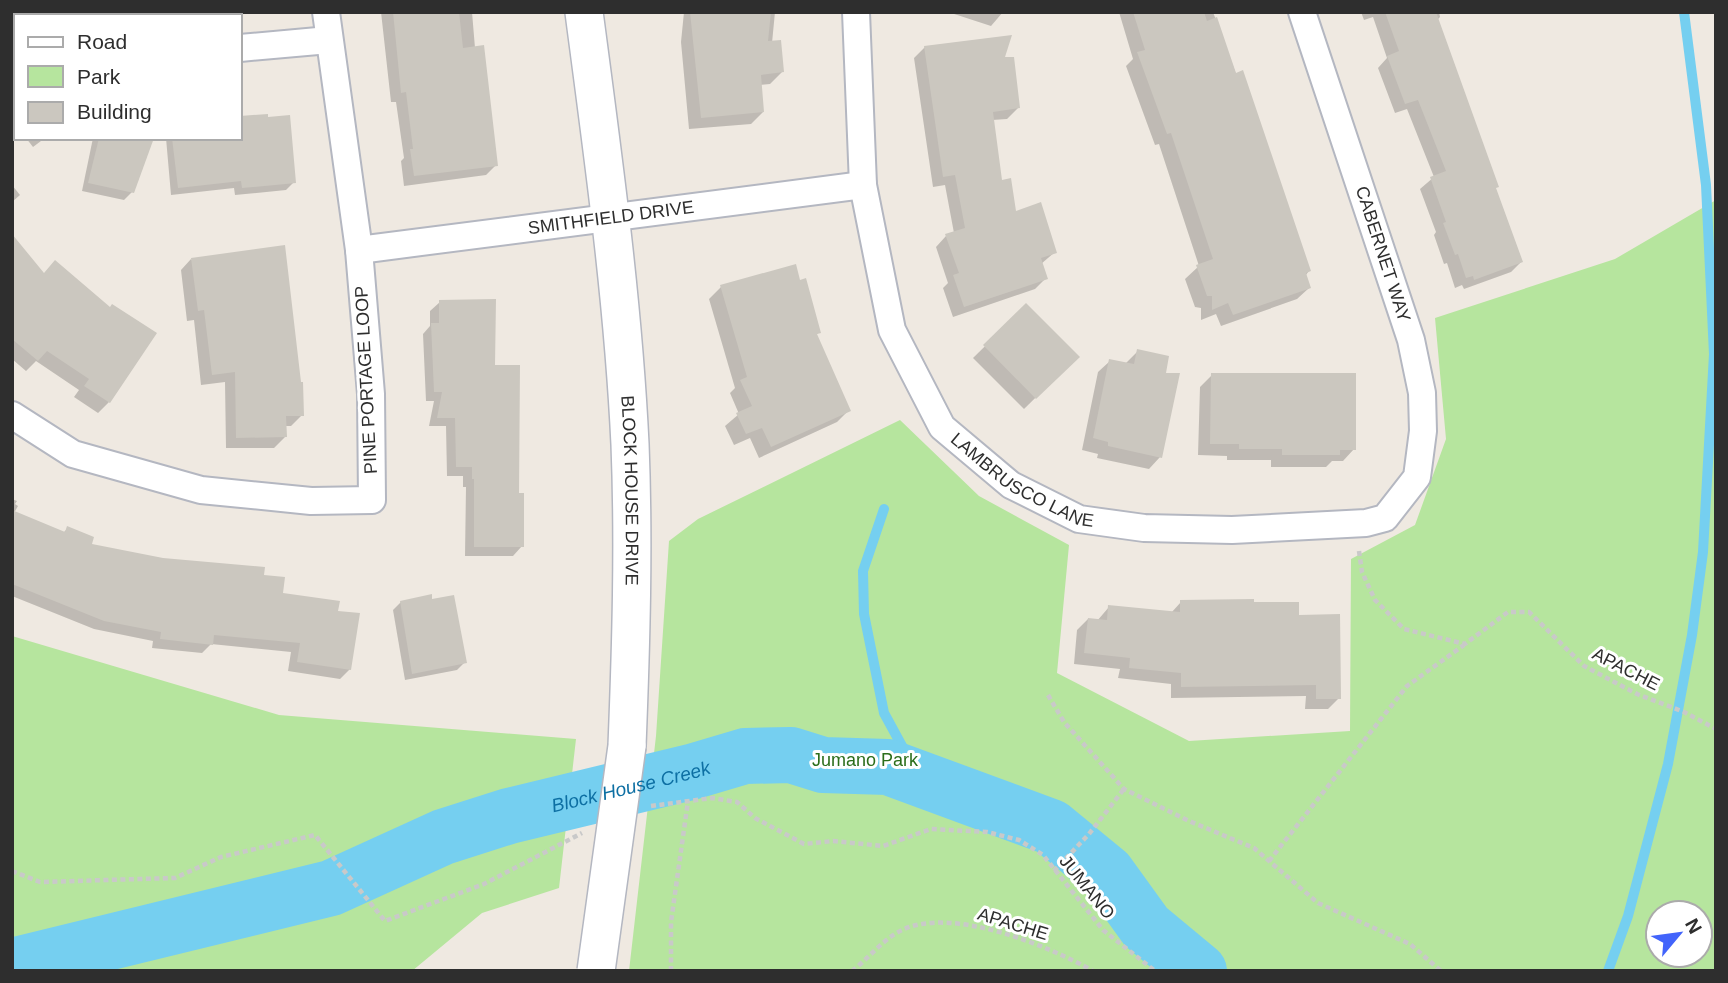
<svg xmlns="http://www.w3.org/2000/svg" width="1728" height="983" viewBox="0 0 1728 983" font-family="Arial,sans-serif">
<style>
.green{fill:#b6e59e;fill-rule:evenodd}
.shadow{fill:#0003}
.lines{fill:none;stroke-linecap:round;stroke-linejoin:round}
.stream{stroke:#75cff0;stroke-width:10}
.river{stroke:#75cff0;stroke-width:56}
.building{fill:#cbc7bf}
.street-casing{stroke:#b4b7c1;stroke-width:30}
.secondary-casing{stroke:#b4b7c1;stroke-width:40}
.path{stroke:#c9c9c9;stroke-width:4.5;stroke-dasharray:5 3.5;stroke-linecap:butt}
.street{stroke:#fff;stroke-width:26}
.secondary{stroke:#fff;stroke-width:37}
.secondary-bridge-casing{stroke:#b4b7c1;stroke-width:40;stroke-linecap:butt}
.secondary-bridge{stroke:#fff;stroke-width:37}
.labels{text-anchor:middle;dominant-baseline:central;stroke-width:6;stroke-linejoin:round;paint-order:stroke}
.street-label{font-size:18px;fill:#2e2e2e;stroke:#fff}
.park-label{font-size:18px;fill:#2c6e1b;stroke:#fff}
.water-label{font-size:19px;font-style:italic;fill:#0d6fa3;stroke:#fff}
</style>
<rect width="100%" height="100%" fill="#efe9e1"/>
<!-- green -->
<g class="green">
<path d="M 1716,200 L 1716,971 L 629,971 L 656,736 L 669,541 L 698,519 L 900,420 L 979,496 L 1069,545 L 1057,673 L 1189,741 L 1350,731 L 1351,559 L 1415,525 L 1446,439 L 1435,318 L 1615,259 ZM 1658,913 L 1700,913 L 1700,955 L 1658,955 Z"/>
<path d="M 12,636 L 279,715 L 576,739 L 559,888 L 482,913 L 412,971 L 12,971 Z"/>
</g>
<!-- shadow -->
<g class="shadow">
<path d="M 13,12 L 48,12 L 44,16 L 20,16 Z"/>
<path d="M 381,12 L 472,12 L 475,48 L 496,165 L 486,175 L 404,186 L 401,161 L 404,158 L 396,102 L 391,102 Z"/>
<path d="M 684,12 L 775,12 L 772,43 L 782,72 L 770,84 L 760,85 L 763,112 L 751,124 L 689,129 L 681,42 Z"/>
<path d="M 948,12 L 1003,12 L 991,26 Z"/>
<path d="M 1119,12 L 1213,12 L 1309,271 L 1305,276 L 1309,288 L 1297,299 L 1221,326 L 1216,314 L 1201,320 L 1201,308 L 1195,307 L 1185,279 L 1199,266 L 1159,144 L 1155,145 L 1126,66 L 1133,59 Z"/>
<path d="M 1361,12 L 1439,12 L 1440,17 L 1437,20 L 1521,262 L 1511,272 L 1464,289 L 1462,285 L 1455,288 L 1447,263 L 1444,264 L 1434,235 L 1436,232 L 1420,189 L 1434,177 L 1407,109 L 1395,113 L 1378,68 L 1387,58 L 1373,17 L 1364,20 Z"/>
<path d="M 925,47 L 1003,59 L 1018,108 L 1007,119 L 992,120 L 1000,181 L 1014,213 L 1055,252 L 1041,264 L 1046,278 L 1035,289 L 953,317 L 943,288 L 948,283 L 936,247 L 946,236 L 954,233 L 945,185 L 933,187 L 914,58 Z"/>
<path d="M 16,92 L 16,124 L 12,119 L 12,95 Z"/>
<path d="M 266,116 L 294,182 L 286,190 L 235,195 L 234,188 L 171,195 L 166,138 L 240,138 L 240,118 Z"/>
<path d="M 26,138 L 45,138 L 33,147 Z"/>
<path d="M 93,138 L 152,138 L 132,192 L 124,200 L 82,191 Z"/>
<path d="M 12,185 L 20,195 L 12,202 Z"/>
<path d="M 12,237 L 109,402 L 98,413 L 74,397 L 79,390 L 36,361 L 26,371 L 12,359 Z"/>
<path d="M 191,259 L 302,415 L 291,426 L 285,426 L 285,437 L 274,448 L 226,448 L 225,382 L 201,385 L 194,320 L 187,321 L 181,270 Z"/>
<path d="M 721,287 L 819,332 L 816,335 L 849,410 L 837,422 L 759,458 L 750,438 L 734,445 L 725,426 L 739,414 L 730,393 L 735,388 L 709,299 Z"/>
<path d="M 440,302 L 494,367 L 517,494 L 522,546 L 513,556 L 465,556 L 466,487 L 463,487 L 463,476 L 447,476 L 446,426 L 429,426 L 434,401 L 426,401 L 423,334 L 430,326 L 430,311 Z"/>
<path d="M 1026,306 L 1077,357 L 1024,409 L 973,358 Z"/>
<path d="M 1138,351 L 1160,457 L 1149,469 L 1097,458 L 1098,454 L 1082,450 L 1098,372 L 1110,361 L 1125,364 Z"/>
<path d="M 1212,375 L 1354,449 L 1343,461 L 1332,461 L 1326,467 L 1271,467 L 1271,460 L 1227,460 L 1227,456 L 1198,455 L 1200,387 Z"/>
<path d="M 12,499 L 17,501 L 15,504 L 18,506 L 14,513 L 63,533 L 68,528 L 89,545 L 262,577 L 281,594 L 336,612 L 350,669 L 340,679 L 288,671 L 291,652 L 211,644 L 202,653 L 152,648 L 153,641 L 94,629 L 12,596 Z"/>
<path d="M 401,602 L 465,662 L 457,670 L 405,680 L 393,610 Z"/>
<path d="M 1181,602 L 1252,604 L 1298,617 L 1339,698 L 1328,709 L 1305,709 L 1306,696 L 1171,698 L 1171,684 L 1118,678 L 1120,669 L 1074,664 L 1077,630 L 1088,619 L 1097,621 L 1109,607 L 1171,613 Z"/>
</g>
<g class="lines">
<!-- stream -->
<g class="stream">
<path d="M 884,509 L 863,571 L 864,614 L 884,713 L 920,779"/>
<path d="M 1608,971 L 1628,916 L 1668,764 L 1692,635 L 1703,552 L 1714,354 L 1706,185 L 1684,12"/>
</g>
<!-- river -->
<path class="river" id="s1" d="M 12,966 L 331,888 L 443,837 L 509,816 L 691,772 L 745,756 L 791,755 L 823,765 L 888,767 L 1051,827 L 1107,873 L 1146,927 L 1199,971"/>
</g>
<!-- building -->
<g class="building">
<path d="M 393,12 L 459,12 L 463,48 L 484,45 L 498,166 L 414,176 L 410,149 L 413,149 L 406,92 L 401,93 Z"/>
<path d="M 690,12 L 771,12 L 768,41 L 781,40 L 784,72 L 761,75 L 764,112 L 701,118 Z"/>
<path d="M 1133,12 L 1204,12 L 1207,21 L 1217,17 L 1236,73 L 1243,70 L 1311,271 L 1306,273 L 1311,288 L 1233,315 L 1228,303 L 1212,310 L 1212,296 L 1207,296 L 1196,265 L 1213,259 L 1171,133 L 1167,134 L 1137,52 L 1145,50 Z"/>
<path d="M 1385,12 L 1436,12 L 1499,187 L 1496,188 L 1523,262 L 1474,280 L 1473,276 L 1466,278 L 1458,254 L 1455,255 L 1443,223 L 1446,222 L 1430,177 L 1446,171 L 1418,100 L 1405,104 L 1387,56 L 1399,51 Z"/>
<path d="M 1012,35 L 1005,57 L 1014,57 L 1020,108 L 993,112 L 1002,180 L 1011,178 L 1016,211 L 1041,202 L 1057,253 L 1041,258 L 1048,279 L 964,307 L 953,275 L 959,273 L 945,234 L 965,228 L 955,175 L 943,177 L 924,46 Z"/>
<path d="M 268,114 L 268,117 L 290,115 L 296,183 L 242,188 L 241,181 L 178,188 L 172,138 L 240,138 L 240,116 Z"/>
<path d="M 99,138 L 154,138 L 134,193 L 88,183 Z"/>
<path d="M 12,234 L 44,273 L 55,260 L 110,307 L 112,304 L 157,333 L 110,403 L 84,386 L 89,379 L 47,351 L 38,361 L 12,339 Z"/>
<path d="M 285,245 L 301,382 L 303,382 L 304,416 L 286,416 L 287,437 L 236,438 L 235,372 L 212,375 L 204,310 L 198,311 L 191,258 Z"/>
<path d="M 796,264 L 800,280 L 806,278 L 821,333 L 817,334 L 851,411 L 771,447 L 762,428 L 746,434 L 736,413 L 752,406 L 740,380 L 747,377 L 720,285 Z"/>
<path d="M 496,299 L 495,365 L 520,365 L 519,493 L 524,493 L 524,547 L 474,547 L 474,479 L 472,479 L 472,467 L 456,467 L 455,418 L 437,418 L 442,392 L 434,392 L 431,323 L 439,323 L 439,300 Z"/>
<path d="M 1026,303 L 1080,357 L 1036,399 L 983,345 Z"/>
<path d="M 1137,349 L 1169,356 L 1166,373 L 1180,373 L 1162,458 L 1108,446 L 1108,442 L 1093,438 L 1109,359 L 1134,364 Z"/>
<path d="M 1211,373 L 1356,373 L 1356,450 L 1340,450 L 1340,455 L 1282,455 L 1282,449 L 1239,449 L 1239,444 L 1210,444 Z"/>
<path d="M 12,510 L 65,532 L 67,526 L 94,537 L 92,544 L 163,558 L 265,567 L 264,575 L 285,577 L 283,593 L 340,601 L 338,611 L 360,613 L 351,670 L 297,662 L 300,643 L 214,635 L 213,645 L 160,639 L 161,632 L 104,621 L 12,584 Z"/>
<path d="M 432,594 L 432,599 L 454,595 L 467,663 L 412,674 L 400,601 Z"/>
<path d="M 1254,599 L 1254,602 L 1299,602 L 1299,615 L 1340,614 L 1341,699 L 1316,699 L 1316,685 L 1181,687 L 1181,673 L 1129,668 L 1130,658 L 1084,653 L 1088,618 L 1107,620 L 1108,605 L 1180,612 L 1180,600 Z"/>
</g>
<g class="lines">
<!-- street casing -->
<g class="street-casing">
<g id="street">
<path id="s2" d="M 856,12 L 863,185 L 892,330 L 942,427 L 1011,485 L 1079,519 L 1144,528 L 1232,530 L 1366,523 L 1385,518 L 1417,477 L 1423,431 L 1422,393 L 1411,340 L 1302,12"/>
<path d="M 240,48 L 329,40"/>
<path id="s3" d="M 359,250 L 863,185"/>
<path d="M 12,415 L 73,454 L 201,490 L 311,501 L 372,500 L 371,394 L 359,250 L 326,12"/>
</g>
</g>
<!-- secondary casing -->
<g class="secondary-casing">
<g id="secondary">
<path id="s4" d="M 584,12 C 603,156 623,299 630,444 C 634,545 631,645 627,746"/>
</g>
</g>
<!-- path -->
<g class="path">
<path d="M 1359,551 L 1362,572 L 1375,600 L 1404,629 L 1465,644 L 1508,612 L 1529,612 L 1584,666 L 1637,694 L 1684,712 L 1716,729"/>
<path d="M 1048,695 L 1064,722 L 1124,789 L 1189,821 L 1254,848 L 1318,903 L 1410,944 L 1441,971"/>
<path d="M 651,806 L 712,798 L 737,802 L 755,818 L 804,844 L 833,841 L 883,846 L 931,829 L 987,832 L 1019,840 L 1043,855 L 1103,930 L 1155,971"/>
<path d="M 1269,861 L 1407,686 L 1464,645"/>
<path d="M 12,871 L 40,882 L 175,878 L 221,857 L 315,835 L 385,921 L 484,884 L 582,833"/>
<path d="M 1054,871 L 1089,834 L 1124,789"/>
<path d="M 671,971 L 671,922 L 688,801"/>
<path d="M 852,971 C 869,958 883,939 902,930 C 952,906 1049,946 1093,971"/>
</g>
<!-- street -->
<use href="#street" class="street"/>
<!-- secondary -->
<use href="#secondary" class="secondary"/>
<!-- secondary-bridge casing -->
<g class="secondary-bridge-casing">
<path id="secondary-bridge" d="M 596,971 L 627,746"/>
</g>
<!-- secondary-bridge -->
<use href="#secondary-bridge" class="secondary-bridge"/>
</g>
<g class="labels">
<!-- street labels -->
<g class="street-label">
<text stroke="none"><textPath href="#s3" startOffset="254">SMITHFIELD DRIVE</textPath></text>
<text transform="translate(1383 254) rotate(72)">CABERNET WAY</text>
<text transform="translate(366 380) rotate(-93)">PINE PORTAGE LOOP</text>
<text stroke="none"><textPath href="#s2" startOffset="528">LAMBRUSCO LANE</textPath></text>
<text stroke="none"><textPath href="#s4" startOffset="481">BLOCK HOUSE DRIVE</textPath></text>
<text transform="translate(1626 669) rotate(27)">APACHE</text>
<text transform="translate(1087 887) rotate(51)">JUMANO</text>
<text transform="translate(1013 924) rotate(17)">APACHE</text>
</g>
<!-- park labels -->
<g class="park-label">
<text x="865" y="760">Jumano Park</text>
</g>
<!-- water labels -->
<g class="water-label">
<text stroke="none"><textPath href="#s1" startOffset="646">Block House Creek</textPath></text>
</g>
</g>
<!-- border -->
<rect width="1728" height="983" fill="none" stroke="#2e2e2e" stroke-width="28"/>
<!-- legend -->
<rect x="14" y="14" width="228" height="126" fill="#ffffff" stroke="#ababab" stroke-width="2"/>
<rect x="28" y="37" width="35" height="10" fill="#ffffff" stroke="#ababab" stroke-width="2"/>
<text x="77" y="49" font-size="21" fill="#2e2e2e">Road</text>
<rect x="28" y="66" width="35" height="21" fill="#b6e59e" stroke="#ababab" stroke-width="2"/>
<text x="77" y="84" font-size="21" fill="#2e2e2e">Park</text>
<rect x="28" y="102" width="35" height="21" fill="#cbc7bf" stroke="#ababab" stroke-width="2"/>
<text x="77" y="119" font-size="21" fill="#2e2e2e">Building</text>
<!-- north arrow -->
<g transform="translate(1679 934) rotate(61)"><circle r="33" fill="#ffffff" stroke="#ababab" stroke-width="2"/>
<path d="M0-5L12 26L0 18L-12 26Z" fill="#4264fb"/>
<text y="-10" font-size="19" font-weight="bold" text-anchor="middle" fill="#2e2e2e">N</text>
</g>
</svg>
